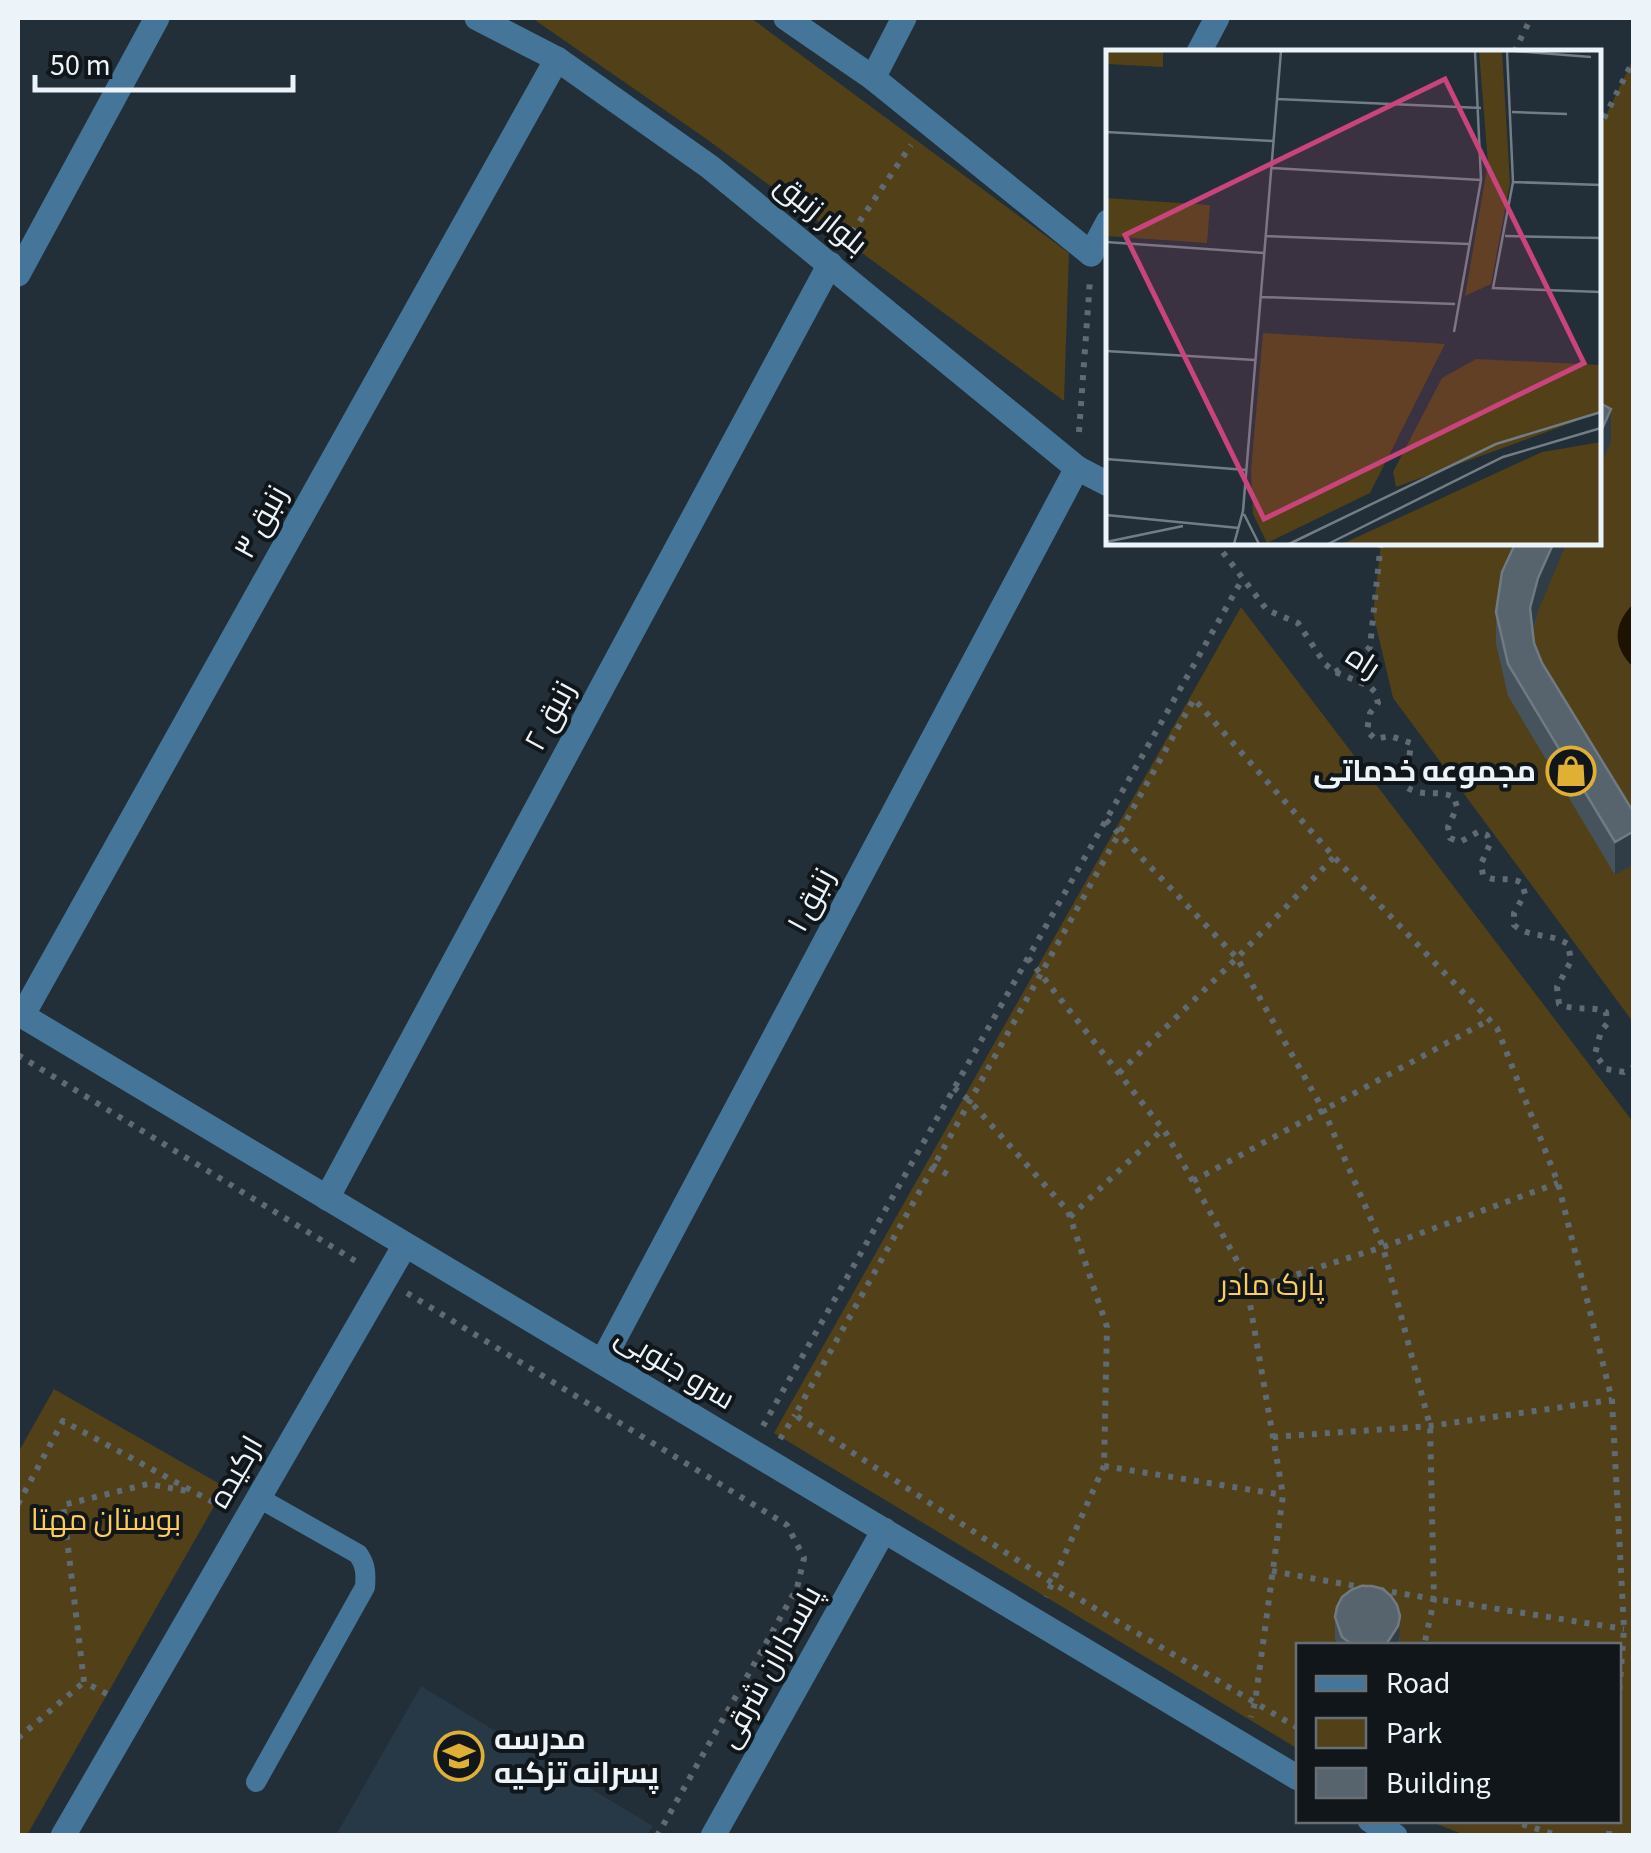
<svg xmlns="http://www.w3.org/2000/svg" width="1651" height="1853" viewBox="0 0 1651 1853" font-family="'Source Sans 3',Cairo,sans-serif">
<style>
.built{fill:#273846}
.green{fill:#514018}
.water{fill:#1e1300}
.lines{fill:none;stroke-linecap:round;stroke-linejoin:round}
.path{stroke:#606a73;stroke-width:6;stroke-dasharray:5 8;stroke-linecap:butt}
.service{stroke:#457599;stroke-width:20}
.minor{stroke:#457599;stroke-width:25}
.tertiary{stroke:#457599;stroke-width:25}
.wall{fill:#46525c}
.shaded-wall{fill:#303c46}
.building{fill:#57646d;stroke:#6f7a83;stroke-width:2.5}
.labels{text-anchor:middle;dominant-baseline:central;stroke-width:8;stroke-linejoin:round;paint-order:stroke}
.street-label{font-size:30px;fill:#ecf4fa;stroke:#10161a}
.poi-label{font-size:30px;font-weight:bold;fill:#ecf4fa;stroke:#10161a;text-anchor:end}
.park-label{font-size:30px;fill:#fdcc59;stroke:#10161a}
.inset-road{fill:none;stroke:#737d86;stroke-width:2.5}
.view{fill:#ca447b;fill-opacity:0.15;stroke:#ca447b;stroke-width:5}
.inset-edge{fill:none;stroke:#ecf4fa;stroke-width:5}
</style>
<rect width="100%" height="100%" fill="#222e38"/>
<!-- built -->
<path class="built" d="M 421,1686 L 653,1826 L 647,1835 L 336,1835 Z"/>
<!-- green -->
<g class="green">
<path d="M 532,18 L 751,18 L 1069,253 L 1064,401 L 705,138 Z"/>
<path d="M 1633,59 L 1633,1022 L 1393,698 L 1373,613 L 1381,543 L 1598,542 L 1599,130 Z"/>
<path d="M 1241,607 L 1633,1122 L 1633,1835 L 1465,1835 L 1429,1821 L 1618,1820 L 1618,1646 L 1298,1646 L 1298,1749 L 774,1433 Z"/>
<path d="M 54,1389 L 225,1487 L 27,1835 L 18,1835 L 18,1453 Z"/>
</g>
<!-- water -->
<path class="water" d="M 1633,604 L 1633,667 C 1612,646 1613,625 1633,604 Z"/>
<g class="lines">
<!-- path -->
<g class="path">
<path d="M 1514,52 L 1531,18"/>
<path d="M 1598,130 L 1634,59"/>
<path d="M 845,243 L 911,145"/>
<path d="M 1079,432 L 1090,280"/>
<path d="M 1215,542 L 1267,610 L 1298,623 L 1325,664 L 1335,672 L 1369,686 L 1375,692 L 1378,703 L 1370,713 L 1367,731 L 1375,739 L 1390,736 L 1411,743 L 1406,787 C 1423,798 1435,789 1454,797 L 1457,807 L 1448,827 L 1450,838 L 1460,842 L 1478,832 L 1487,835 L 1490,844 L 1481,864 L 1483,875 C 1497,884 1507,875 1522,883 L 1525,894 L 1514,913 L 1514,925 C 1531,939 1548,932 1568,944 L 1571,961 L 1557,987 L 1559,1004 C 1577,1012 1589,1005 1606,1012 L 1607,1024 L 1601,1031 L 1595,1054 L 1606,1069 L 1624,1072 L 1634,1067"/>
<path d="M 1335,672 L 1353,663 L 1370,647 L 1381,542"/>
<path d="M 1106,820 L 1237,958 L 1324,1111 L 1383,1247 L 1430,1426 L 1434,1600 L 1424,1646"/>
<path d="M 1028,958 L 1166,1133 L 1245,1275 L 1283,1495 L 1255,1703 L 1251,1717"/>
<path d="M 18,1055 L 362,1265"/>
<path d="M 1119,1073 L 1237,958 L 1334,857"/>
<path d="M 954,1088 L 969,1100 L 1068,1211 L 1107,1327 L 1104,1466 L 1046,1597"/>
<path d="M 932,1165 L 950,1176"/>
<path d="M 1193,1181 L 1489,1020"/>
<path d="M 1070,1217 L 1163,1129"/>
<path d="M 1247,1290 L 1383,1247 L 1558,1183"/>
<path d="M 407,1293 L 787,1525 L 804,1558 L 797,1588 L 657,1836"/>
<path d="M 763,1426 L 1243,578"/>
<path d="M 1273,1437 L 1430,1426 L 1612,1400"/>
<path d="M 780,1439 L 795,1415"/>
<path d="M 1104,1466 L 1283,1495"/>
<path d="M 18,1504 L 63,1421 L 220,1506"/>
<path d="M 1272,1571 L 1366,1588"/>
<path d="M 1379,1590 L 1624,1629"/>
<path d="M 107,1694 L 84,1682 L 63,1505 L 148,1484 L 193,1492"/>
<path d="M 1298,1728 L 1054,1584 L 795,1415 L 1194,699 L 1334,857 L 1497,1028 L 1558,1183 L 1612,1400 L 1624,1629 L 1618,1708"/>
<path d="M 18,1738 L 84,1682"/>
<path d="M 1510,1820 L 1559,1836"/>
<path d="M 1609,1836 L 1610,1820"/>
</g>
<!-- service -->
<path class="service" d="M 256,1782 L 365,1587 C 366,1574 366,1565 358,1554 L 259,1498"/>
<!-- minor -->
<g class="minor">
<path d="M 1199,52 L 1217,18"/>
<path d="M 873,78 L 904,18"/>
<path d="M 1091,254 L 1108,222"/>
<path d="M 18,274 L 157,18"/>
<path d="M 22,1016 L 557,59"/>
<path d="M 327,1198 L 830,264"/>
<path d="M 602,1362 L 1077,468"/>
<path d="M 63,1836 L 405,1245"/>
</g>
<!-- tertiary -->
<g class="tertiary">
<path d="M 477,18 L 557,59 L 710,167 L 1077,468 L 1108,484"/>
<path d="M 786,18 L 873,78 L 1091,254"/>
<path d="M 18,1013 L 1298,1778"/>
<path d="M 1370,1820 L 1395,1836"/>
<path d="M 713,1836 L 884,1530"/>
</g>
</g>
<!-- wall -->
<g class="wall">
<path d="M 1538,611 L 1533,631 L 1534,643 L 1542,663 L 1634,813 L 1615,875 L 1508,696 L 1496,644 L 1496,612 Z"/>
<path d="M 1335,1617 L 1400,1638 L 1399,1646 L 1337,1646 L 1335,1639 Z"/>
</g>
<!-- shaded-wall -->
<g class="shaded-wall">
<path d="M 1611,409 L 1611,441 L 1598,471 L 1598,438 Z"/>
<path d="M 1554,542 L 1567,542 L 1538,611 L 1530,640 L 1530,608 L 1538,578 Z"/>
<path d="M 1634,831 L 1634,864 L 1615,875 L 1615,842 Z"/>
<path d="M 1400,1616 L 1399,1646 L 1382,1646 Z"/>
</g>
<!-- building -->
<g class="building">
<path d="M 1598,402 L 1611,409 L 1598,438 Z"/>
<path d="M 1516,542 L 1554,542 L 1538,578 L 1530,608 L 1534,643 L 1542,663 L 1634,813 L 1634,831 L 1615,842 L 1508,664 L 1496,612 L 1502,572 Z"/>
<path d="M 1361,1586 L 1372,1586 L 1383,1589 L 1391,1596 L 1397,1605 L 1400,1616 L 1398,1626 L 1387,1643 L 1382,1646 L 1354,1646 L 1342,1637 L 1335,1617 L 1337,1607 L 1342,1597 L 1351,1590 Z"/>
</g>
<!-- icons -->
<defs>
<g id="shop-ring" transform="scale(2.5)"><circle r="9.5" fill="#10161a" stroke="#e0b034" stroke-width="1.5"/><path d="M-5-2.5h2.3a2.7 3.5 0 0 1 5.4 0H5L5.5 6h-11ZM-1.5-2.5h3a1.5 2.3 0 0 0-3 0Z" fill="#e0b034"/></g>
<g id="school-ring" transform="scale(2.5)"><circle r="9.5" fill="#10161a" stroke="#e0b034" stroke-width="1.5"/><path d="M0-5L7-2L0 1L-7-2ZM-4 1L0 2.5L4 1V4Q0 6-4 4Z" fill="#e0b034"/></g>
</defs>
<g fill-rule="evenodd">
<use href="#shop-ring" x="1571" y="771"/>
<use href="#school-ring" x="459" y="1756"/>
</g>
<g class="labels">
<!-- street labels -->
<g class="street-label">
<text transform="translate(821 215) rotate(39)">بلوار زنبق</text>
<text transform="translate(261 522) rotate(-61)">زنبق ۳</text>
<text transform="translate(1363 662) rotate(33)">راه</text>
<text transform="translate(550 716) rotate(-62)">زنبق ۲</text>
<text transform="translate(811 900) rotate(-62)">زنبق ۱</text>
<text transform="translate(675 1368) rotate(31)">سرو جنوبی</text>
<text transform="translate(236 1472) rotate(-60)">ارکیده</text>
<text transform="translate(770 1667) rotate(-61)">پاسداران شرقی</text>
</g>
<!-- poi labels -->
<g class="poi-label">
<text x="1536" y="771">مجموعه خدماتی</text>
<text x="494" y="1739" text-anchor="start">مدرسه<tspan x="494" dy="34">پسرانه تزکیه</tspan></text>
</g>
<!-- park labels -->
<g class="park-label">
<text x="1272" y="1285">پارک مادر</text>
<text x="106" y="1520">بوستان مهتا</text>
</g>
</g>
<!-- overview -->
<g transform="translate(1106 50)">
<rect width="495" height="495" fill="#222e38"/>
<path d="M 0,1 L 57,1 L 57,17 L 0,14 ZM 373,1 L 396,1 L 404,133 L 385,234 L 359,246 L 382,113 ZM 0,148 L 104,155 L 101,193 L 0,186 ZM 157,283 L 339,294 L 264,443 L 161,493 L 147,464 L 145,421 ZM 370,309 L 495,315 L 495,362 L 290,437 L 287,422 L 336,328 ZM 495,392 L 495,494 L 236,494 L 436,402 Z" fill="#514018"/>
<path class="inset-road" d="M 401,1 L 407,132 L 387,238 L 495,242M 408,1 L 485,7M 171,49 L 375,58M 406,62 L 461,64M 0,82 L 168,91M 166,118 L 375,130M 407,132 L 495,135M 160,186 L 363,194M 399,186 L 495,188M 0,192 L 158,203M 155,247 L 349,254M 348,282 L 375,130 L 369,1M 0,301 L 149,310M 0,409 L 140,420M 138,464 L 153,494M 0,465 L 133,478M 0,492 L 77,476M 128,494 L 137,461 L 175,1M 183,494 L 390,394 L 495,362M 222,494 L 397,407 L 495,378"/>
<path class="view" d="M 339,29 L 478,313 L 158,469 L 19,185 Z"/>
<rect width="495" height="495" class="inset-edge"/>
</g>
<!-- border -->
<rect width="1651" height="1853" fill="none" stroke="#ecf4fa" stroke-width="40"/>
<!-- legend -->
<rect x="1296" y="1643" width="325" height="180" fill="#10161a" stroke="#686f74" stroke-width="2.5"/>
<rect x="1316" y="1676" width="50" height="15" fill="#457599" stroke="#686f74" stroke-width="2.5"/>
<text x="1386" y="1693" font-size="30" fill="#ecf4fa">Road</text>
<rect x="1316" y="1718" width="50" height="30" fill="#514018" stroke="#686f74" stroke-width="2.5"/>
<text x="1386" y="1743" font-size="30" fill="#ecf4fa">Park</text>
<rect x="1316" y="1768" width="50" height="30" fill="#57646d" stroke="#686f74" stroke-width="2.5"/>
<text x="1386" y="1793" font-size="30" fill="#ecf4fa">Building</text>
<!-- scale -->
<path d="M35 75v15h258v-15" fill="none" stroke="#ecf4fa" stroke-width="5"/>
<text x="50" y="75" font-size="30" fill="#ecf4fa" stroke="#10161a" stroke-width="8" paint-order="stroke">50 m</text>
</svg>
